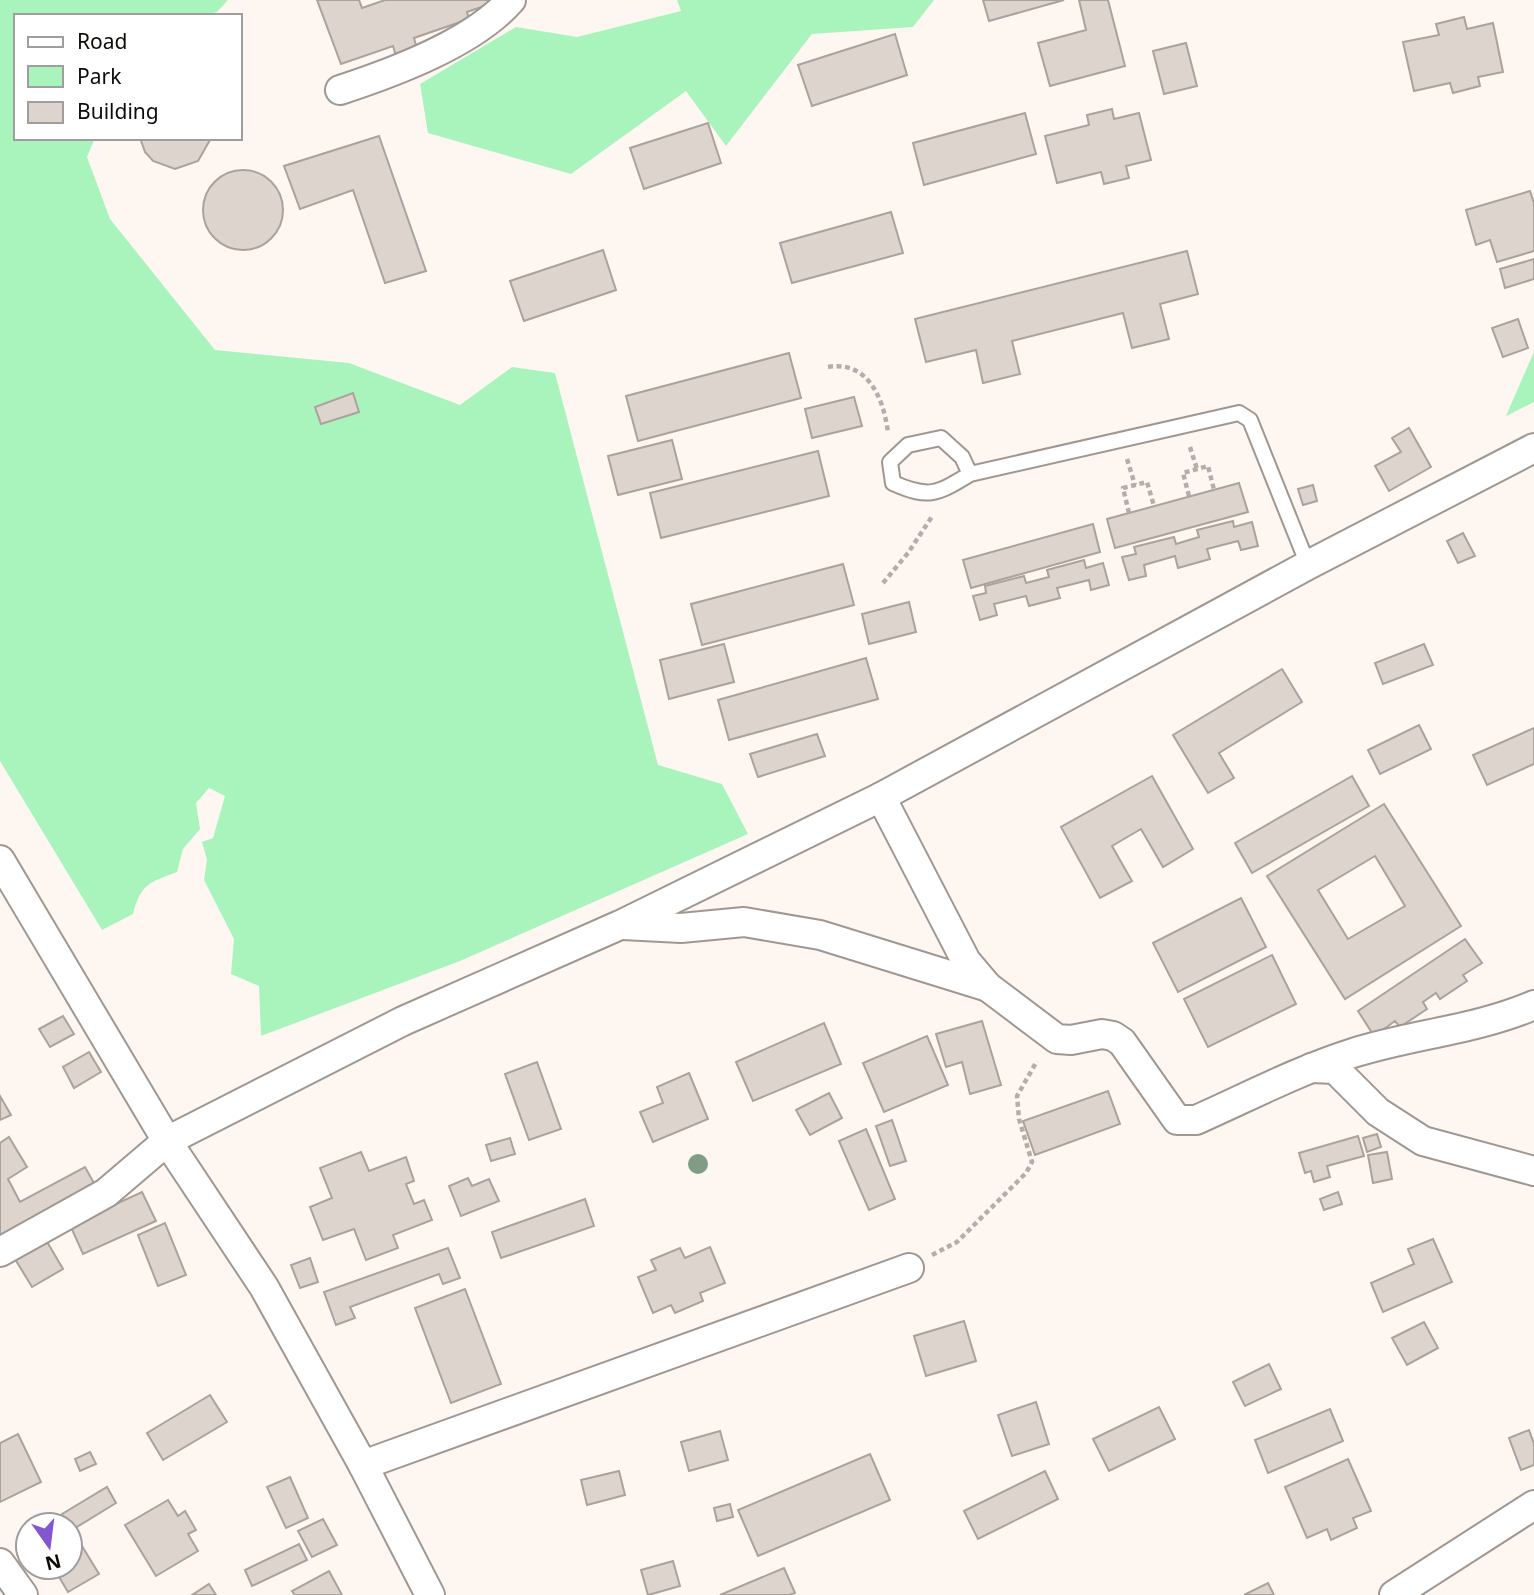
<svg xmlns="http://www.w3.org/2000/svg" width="1534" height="1595" viewBox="0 0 1534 1595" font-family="'Noto Sans',sans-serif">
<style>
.green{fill:#a9f4bd}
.building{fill:#ddd4cd;stroke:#aaa29b;stroke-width:2;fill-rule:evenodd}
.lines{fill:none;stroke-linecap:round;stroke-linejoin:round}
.lane-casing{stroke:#a09790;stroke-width:18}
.street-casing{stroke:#a09790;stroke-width:32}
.path{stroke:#b4aea9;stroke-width:4.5;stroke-dasharray:5 3.5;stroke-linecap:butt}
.lane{stroke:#fff;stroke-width:14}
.street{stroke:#fff;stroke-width:28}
.tree{fill:#819c86}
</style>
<rect width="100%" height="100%" fill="#fef7f1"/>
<!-- green -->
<g class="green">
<path d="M 0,0 L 228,0 L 217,12 L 201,16 L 16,16 L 16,138 L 95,138 L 87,157 L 110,219 L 215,350 L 349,363 L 460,405 L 512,367 L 555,373 L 658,765 L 722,784 L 748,834 L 460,961 L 261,1036 L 259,986 L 231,974 L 234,939 L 204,880 L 207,860 L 202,842 L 213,838 L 225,796 L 209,788 L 196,803 L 200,829 L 183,849 L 177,872 C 148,883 141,884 133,914 L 102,930 L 0,761 Z"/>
<path d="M 677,0 L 934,0 L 913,27 L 812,34 L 726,146 L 686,91 L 571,174 L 428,133 L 420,84 L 516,27 L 577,37 L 681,11 Z"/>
<path d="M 1534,351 L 1534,402 L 1506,416 L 1533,354 Z"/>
</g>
<!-- building -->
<g class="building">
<path d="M 317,0 L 359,0 L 362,8 L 385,0 L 502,0 L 467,12 L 469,19 L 414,38 L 417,49 L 396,56 L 393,46 L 341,64 Z"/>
<path d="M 983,0 L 1064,0 L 989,21 Z"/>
<path d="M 1079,0 L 1108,0 L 1125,66 L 1050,86 L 1038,43 L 1086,30 Z"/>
<path d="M 1464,17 L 1467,29 L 1493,23 L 1503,72 L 1478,77 L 1480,86 L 1453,93 L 1450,83 L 1414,91 L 1403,42 L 1439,35 L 1436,24 Z"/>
<path d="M 895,34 L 907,75 L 812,106 L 798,65 Z"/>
<path d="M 1186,43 L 1197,86 L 1164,94 L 1153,51 Z"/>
<path d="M 1112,109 L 1114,119 L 1139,113 L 1151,160 L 1126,166 L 1129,178 L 1104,184 L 1101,172 L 1057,183 L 1045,136 L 1089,125 L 1087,115 Z"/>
<path d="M 1025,113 L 1036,154 L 924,185 L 913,143 Z"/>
<path d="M 708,123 L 721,163 L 644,189 L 630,148 Z"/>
<path d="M 379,136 L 426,271 L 385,283 L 353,190 L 300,209 L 284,166 Z"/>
<path d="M 140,138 L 210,138 L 210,140 L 198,161 L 175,169 L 153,161 L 145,152 Z"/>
<circle cx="243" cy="210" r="40"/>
<path d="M 1530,191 L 1534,203 L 1534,251 L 1497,262 L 1490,240 L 1476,245 L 1466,210 Z"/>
<path d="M 891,212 L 903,253 L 792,283 L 780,243 Z"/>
<path d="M 603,250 L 616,290 L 524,321 L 510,281 Z"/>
<path d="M 1187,251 L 1198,294 L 1160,304 L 1169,339 L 1132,348 L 1123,313 L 1012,341 L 1020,374 L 983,383 L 976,350 L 926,362 L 915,319 Z"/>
<path d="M 1534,259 L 1534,279 L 1505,288 L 1500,269 Z"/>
<path d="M 1518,319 L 1528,348 L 1503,357 L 1492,328 Z"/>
<path d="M 789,353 L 801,398 L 638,441 L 626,396 Z"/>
<path d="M 353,393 L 359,412 L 321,424 L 315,407 Z"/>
<path d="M 854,397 L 862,426 L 812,438 L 805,409 Z"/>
<path d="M 1409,428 L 1431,467 L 1389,491 L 1375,466 L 1401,452 L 1392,438 Z"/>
<path d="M 672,440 L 682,479 L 618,495 L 608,456 Z"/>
<path d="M 818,451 L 829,496 L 661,538 L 650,493 Z"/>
<path d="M 1239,483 L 1248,512 L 1115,548 L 1107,519 Z"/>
<path d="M 1313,485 L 1317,501 L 1303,505 L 1298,489 Z"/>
<path d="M 1233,521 L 1234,527 L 1252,522 L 1258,546 L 1241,550 L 1238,541 L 1207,549 L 1210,559 L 1178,568 L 1175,556 L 1144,565 L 1146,576 L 1129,580 L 1122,557 L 1136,554 L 1134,547 L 1174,537 L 1176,544 L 1199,537 L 1197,530 Z"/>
<path d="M 1093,524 L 1100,552 L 971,588 L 963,560 Z"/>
<path d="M 1463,533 L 1475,556 L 1458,563 L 1447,541 Z"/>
<path d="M 1084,560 L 1086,568 L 1103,563 L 1109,585 L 1091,590 L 1089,580 L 1057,588 L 1060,598 L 1029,606 L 1026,596 L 994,604 L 997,615 L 980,620 L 973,596 L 986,593 L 985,586 L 1024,576 L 1026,583 L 1049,577 L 1047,570 Z"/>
<path d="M 843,564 L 854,605 L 702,645 L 691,604 Z"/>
<path d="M 909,602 L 916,632 L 869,644 L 862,614 Z"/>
<path d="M 724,644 L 734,682 L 669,699 L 660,660 Z"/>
<path d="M 1424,644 L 1433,665 L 1383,684 L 1375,663 Z"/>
<path d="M 866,658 L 878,699 L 729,740 L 718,700 Z"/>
<path d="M 1282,669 L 1302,702 L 1219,753 L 1234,778 L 1208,793 L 1173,735 Z"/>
<path d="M 1419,725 L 1431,749 L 1380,774 L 1368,750 Z"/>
<path d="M 1534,728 L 1534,764 L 1487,785 L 1473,755 Z"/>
<path d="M 817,734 L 825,756 L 758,777 L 750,754 Z"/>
<path d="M 1152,776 L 1193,849 L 1163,867 L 1141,829 L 1112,846 L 1132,881 L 1100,898 L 1061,827 Z"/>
<path d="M 1352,776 L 1369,806 L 1252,873 L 1235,843 Z"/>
<path d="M 1384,804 L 1461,926 L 1345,999 L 1267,876 ZM 1375,856 L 1405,906 L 1348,939 L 1318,890 Z"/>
<path d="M 1241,898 L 1266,947 L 1178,992 L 1153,943 Z"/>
<path d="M 1465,939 L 1482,963 L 1463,975 L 1467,981 L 1440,999 L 1436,993 L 1423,1002 L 1427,1009 L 1400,1027 L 1395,1021 L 1374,1036 L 1358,1011 Z"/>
<path d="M 1272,955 L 1296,1004 L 1208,1047 L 1184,999 Z"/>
<path d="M 63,1016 L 74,1034 L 50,1047 L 39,1029 Z"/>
<path d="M 982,1021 L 1001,1085 L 970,1094 L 962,1062 L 946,1067 L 936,1034 Z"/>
<path d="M 824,1023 L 841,1064 L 753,1101 L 736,1062 Z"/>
<path d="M 927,1036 L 948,1085 L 884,1112 L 863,1063 Z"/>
<path d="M 89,1052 L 101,1072 L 74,1088 L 63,1067 Z"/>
<path d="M 537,1062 L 561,1129 L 529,1140 L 505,1074 Z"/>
<path d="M 689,1073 L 708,1119 L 653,1142 L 640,1112 L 663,1103 L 657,1087 Z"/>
<path d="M 1108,1091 L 1120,1124 L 1035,1155 L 1023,1121 Z"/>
<path d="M 829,1093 L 842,1118 L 810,1135 L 796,1110 Z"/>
<path d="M 0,1096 L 11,1115 L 0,1120 Z"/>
<path d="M 892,1120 L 906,1161 L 890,1166 L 876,1126 Z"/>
<path d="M 866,1129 L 895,1199 L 869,1210 L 839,1141 Z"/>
<path d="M 1377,1134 L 1381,1147 L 1367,1152 L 1363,1138 Z"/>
<path d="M 1358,1136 L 1364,1156 L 1327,1166 L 1330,1177 L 1314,1182 L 1311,1171 L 1305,1173 L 1299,1153 Z"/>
<path d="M 9,1137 L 27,1167 L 8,1179 L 20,1202 L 85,1167 L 99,1192 L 0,1246 L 0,1143 Z"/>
<path d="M 510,1138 L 515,1154 L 491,1161 L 486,1145 Z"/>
<path d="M 361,1152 L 369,1171 L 406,1157 L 414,1181 L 406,1184 L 414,1204 L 424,1200 L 432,1220 L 393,1235 L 398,1248 L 366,1260 L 354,1229 L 323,1240 L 310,1207 L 332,1198 L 320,1168 Z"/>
<path d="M 1387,1152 L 1392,1179 L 1373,1183 L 1368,1155 Z"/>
<path d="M 468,1178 L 472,1186 L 489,1179 L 499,1201 L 461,1216 L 449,1186 Z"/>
<path d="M 142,1192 L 156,1221 L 83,1254 L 70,1225 Z"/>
<path d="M 1338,1192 L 1342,1204 L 1324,1210 L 1320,1199 Z"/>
<path d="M 585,1199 L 594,1226 L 501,1258 L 492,1232 Z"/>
<path d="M 165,1223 L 186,1275 L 158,1286 L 138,1235 Z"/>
<path d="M 1433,1239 L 1452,1282 L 1383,1312 L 1371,1283 L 1414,1264 L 1408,1249 Z"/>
<path d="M 46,1240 L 63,1269 L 32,1287 L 15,1259 Z"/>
<path d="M 710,1247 L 725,1283 L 700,1293 L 703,1301 L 675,1313 L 671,1305 L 653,1313 L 638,1277 L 656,1270 L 651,1260 L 680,1248 L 685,1258 Z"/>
<path d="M 448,1248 L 460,1278 L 443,1284 L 439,1274 L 350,1307 L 355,1318 L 336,1325 L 324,1292 Z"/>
<path d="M 310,1258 L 318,1282 L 300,1288 L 291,1265 Z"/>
<path d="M 465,1289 L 501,1384 L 451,1403 L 415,1308 Z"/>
<path d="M 964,1321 L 976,1361 L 926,1376 L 914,1336 Z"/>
<path d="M 1424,1322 L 1438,1348 L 1407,1365 L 1392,1338 Z"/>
<path d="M 1269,1364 L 1281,1389 L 1245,1406 L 1233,1382 Z"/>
<path d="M 210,1395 L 227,1422 L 163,1460 L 147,1433 Z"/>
<path d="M 1036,1402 L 1049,1444 L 1012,1456 L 998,1415 Z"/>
<path d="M 1159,1407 L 1175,1439 L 1109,1471 L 1093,1439 Z"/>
<path d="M 1330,1409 L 1343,1441 L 1268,1473 L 1255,1440 Z"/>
<path d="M 1529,1430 L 1534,1444 L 1534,1465 L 1521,1470 L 1509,1438 Z"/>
<path d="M 720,1431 L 728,1460 L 689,1471 L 681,1442 Z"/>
<path d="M 18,1434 L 41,1482 L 0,1502 L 0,1443 Z"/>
<path d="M 90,1452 L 96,1464 L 80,1471 L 75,1459 Z"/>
<path d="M 870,1454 L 890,1500 L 758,1556 L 738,1510 Z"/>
<path d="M 1348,1459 L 1371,1511 L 1353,1518 L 1357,1528 L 1331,1540 L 1327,1529 L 1307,1538 L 1285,1487 Z"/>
<path d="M 619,1471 L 625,1495 L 587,1505 L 581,1480 Z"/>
<path d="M 1045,1471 L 1058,1499 L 978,1539 L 964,1511 Z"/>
<path d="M 290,1477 L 308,1518 L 286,1528 L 267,1487 Z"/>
<path d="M 107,1487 L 116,1503 L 72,1530 L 62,1514 Z"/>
<path d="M 168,1500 L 178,1516 L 185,1511 L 196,1530 L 188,1534 L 198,1551 L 156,1576 L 125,1525 Z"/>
<path d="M 730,1504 L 733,1517 L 717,1521 L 714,1508 Z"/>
<path d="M 323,1519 L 337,1545 L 312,1557 L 298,1531 Z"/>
<path d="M 299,1544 L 307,1560 L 252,1586 L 245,1570 Z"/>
<path d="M 82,1546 L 99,1574 L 68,1592 L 53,1567 L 70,1567 L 70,1554 Z"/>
<path d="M 673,1561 L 680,1586 L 648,1595 L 641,1570 Z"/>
<path d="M 784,1568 L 795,1593 L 789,1595 L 720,1595 Z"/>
<path d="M 329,1571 L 342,1595 L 295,1595 L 292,1591 Z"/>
<path d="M 1268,1583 L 1274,1595 L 1244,1595 Z"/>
<path d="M 209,1584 L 216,1595 L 192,1595 Z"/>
</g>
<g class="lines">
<!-- lane casing -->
<g class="lane-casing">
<path id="lane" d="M 970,474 L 962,457 L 941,438 L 908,445 L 890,462 L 893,483 C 929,499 937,494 970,474 L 1239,413 L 1250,420 L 1308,565"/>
</g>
<!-- street casing -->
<g class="street-casing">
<g id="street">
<path d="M 340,90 C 395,72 473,43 511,0"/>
<path d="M 881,797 L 966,961 L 988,987 L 1057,1039 L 1071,1040 L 1102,1034 L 1113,1036 L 1122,1042 L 1177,1120 L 1196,1120 C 1248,1097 1299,1070 1353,1053 C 1413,1034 1476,1030 1534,1005"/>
<path d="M 0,860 L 167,1141 L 264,1287 L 363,1465 L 430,1595"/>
<path d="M 623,925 L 681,928 L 744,922 L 820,935 L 988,987"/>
<path d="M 1311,1068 L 1335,1069 L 1378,1112 L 1423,1141 L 1534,1171"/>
<path d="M 0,1252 L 106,1193 L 167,1141 L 403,1021 L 620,925 L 881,797 L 1308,565 L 1534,448"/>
<path d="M 363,1465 L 909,1268"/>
<path d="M 0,1563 L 23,1595"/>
<path d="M 1394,1595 L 1534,1505"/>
</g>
</g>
<!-- path -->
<g class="path">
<path d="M 828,367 C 868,360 884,399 888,433"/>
<path d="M 1190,447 L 1197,469"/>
<path d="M 1127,459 L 1135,485"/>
<path d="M 1189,496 L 1183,473 L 1208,466 L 1214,490"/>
<path d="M 1129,513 L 1123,488 L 1147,482 L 1154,506"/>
<path d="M 883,583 L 908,553 L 933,515"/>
<path d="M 932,1255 L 957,1242 L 1026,1173 L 1032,1162 L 1019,1119 L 1017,1096 L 1037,1061"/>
</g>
<!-- lane -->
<use href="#lane" class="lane"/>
<!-- street -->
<use href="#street" class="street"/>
</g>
<!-- trees -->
<circle class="tree" cx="698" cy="1164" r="10"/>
<!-- legend -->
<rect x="14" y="14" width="228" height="126" fill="#ffffff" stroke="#9f9d9d" stroke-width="2"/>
<rect x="28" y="37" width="35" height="10" fill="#ffffff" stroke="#9f9d9d" stroke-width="2"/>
<text x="77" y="49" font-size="21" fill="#0e0b09">Road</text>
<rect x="28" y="66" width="35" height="21" fill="#a9f4bd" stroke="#9f9d9d" stroke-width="2"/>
<text x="77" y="84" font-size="21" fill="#0e0b09">Park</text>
<rect x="28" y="102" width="35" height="21" fill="#ddd4cd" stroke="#9f9d9d" stroke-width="2"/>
<text x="77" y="119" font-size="21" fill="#0e0b09">Building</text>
<!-- north arrow -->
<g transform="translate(49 1546) rotate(166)"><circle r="33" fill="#ffffff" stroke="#9f9d9d" stroke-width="2"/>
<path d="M0-5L12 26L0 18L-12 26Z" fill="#8457d0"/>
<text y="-10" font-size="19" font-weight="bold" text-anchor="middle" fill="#0e0b09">N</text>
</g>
</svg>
